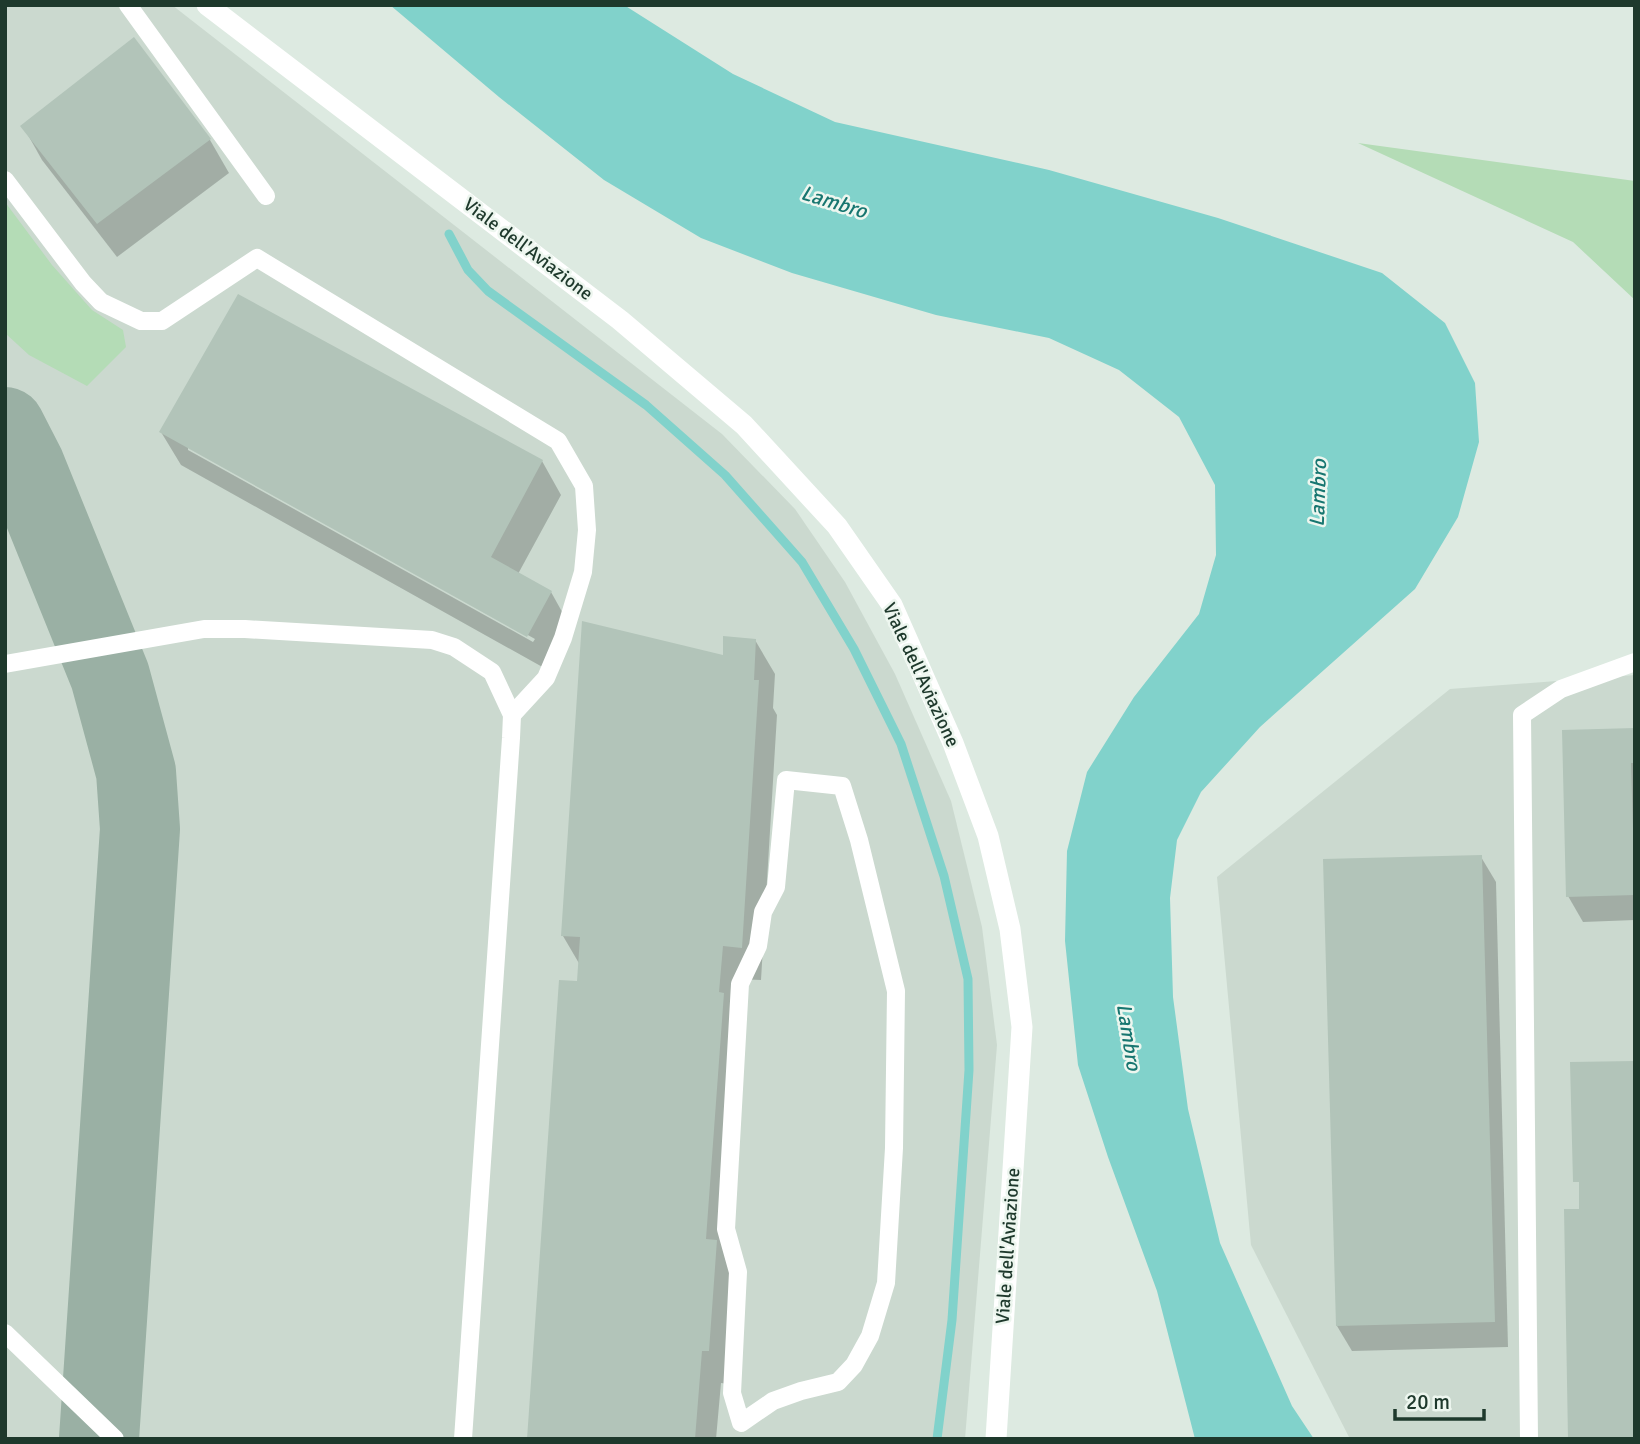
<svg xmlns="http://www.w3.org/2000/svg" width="1640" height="1444" viewBox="0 0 1640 1444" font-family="Signika,sans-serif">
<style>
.built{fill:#cbd9cf}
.green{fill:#b4dcb6}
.water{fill:#81d2cb}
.shadow{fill:#0003;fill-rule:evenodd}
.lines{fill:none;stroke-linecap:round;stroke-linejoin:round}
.stream{stroke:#81d2cb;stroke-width:9}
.taxiway{stroke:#9ab0a4;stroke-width:80}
.building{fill:#b2c4b9}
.lane{stroke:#fff;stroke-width:18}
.street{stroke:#fff;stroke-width:21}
.labels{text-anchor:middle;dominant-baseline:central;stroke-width:5;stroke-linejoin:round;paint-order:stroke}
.street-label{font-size:19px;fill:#1e392c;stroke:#edf6ef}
.water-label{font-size:21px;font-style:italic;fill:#177670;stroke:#edf6ef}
</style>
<rect width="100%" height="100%" fill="#ddeae1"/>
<!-- built -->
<g class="built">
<path d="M 5,5 L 172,5 L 722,434 L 795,509 L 845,582 L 895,674 L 951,801 L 982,927 L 997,1045 L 965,1439 L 5,1439 Z"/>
<path d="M 1635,675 L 1635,1439 L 1350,1439 L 1251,1245 L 1217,877 L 1450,689 Z"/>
</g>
<!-- green -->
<g class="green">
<path d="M 1358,143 L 1635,181 L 1635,300 L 1573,242 Z"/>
<path d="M 5,202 L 52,265 L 92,310 L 123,330 L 126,347 L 87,386 L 29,355 L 5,333 Z"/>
</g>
<!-- water -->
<path class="water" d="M 390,5 L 624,5 L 733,74 L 835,122 L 1049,170 L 1218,218 L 1382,273 L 1445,323 L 1475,383 L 1479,442 L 1458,517 L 1415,589 L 1260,727 L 1201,792 L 1177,840 L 1170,898 L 1173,997 L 1188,1109 L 1220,1243 L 1292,1406 L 1314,1439 L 1195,1439 L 1157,1291 L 1108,1157 L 1078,1065 L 1065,941 L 1067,851 L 1087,772 L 1134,697 L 1199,614 L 1216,555 L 1215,485 L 1179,417 L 1119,370 L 1049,338 L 936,315 L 792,273 L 701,238 L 604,180 L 499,97 Z"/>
<!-- shadow -->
<g class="shadow">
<path d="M 23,126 L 210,140 L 229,173 L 117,257 L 42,160 Z"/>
<path d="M 161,432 L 542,461 L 561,495 L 518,574 L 551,592 L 570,626 L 546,669 L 181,465 ZM 188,446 L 535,639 L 533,642 L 188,450 Z"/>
<path d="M 755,640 L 775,674 L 773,708 L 777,715 L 761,980 L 736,979 L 725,1258 L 735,1275 L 728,1384 L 721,1383 L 716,1439 L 529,1439 L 581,983 L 580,965 L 563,936 L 724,657 Z"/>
<path d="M 1635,730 L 1635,920 L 1583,922 L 1568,896 Z"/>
<path d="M 1481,857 L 1496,882 L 1508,1347 L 1352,1351 L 1337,1326 Z"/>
</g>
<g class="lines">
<!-- stream -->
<path class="stream" d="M 449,234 L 468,270 L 488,291 L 646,405 L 725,475 L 802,562 L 854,649 L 901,744 L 944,876 L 968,979 L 969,1070 L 952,1320 L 937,1439"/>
<!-- taxiway -->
<path class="taxiway" d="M 5,427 L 25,466 L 110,676 L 136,772 L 140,829 L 99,1439"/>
</g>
<!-- building -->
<g class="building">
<path d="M 134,37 L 211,139 L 97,224 L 20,126 Z"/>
<path d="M 238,294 L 543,460 L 491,557 L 552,591 L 527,637 L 159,432 Z"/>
<path d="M 582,621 L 723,655 L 723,636 L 756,639 L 754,680 L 759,680 L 742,948 L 723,946 L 719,992 L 724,993 L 706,1239 L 717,1240 L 709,1351 L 702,1351 L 695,1439 L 527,1439 L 559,980 L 577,981 L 580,937 L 561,936 Z"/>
<path d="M 1635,728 L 1635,763 L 1631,763 L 1635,895 L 1566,897 L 1562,730 Z"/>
<path d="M 1482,855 L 1495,1322 L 1336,1326 L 1323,859 Z"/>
<path d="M 1635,1061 L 1635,1439 L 1568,1439 L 1564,1209 L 1579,1209 L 1579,1182 L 1573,1182 L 1570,1062 Z"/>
</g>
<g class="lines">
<!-- lane -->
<g class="lane">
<path d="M 128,5 L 266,196"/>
<path d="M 5,180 L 83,283 L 101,302 L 141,321 L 162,321 L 257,258 L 558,441 L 584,486 L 587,530 L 583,572 L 563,638 L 546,678 L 512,715"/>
<path d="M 5,664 L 204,629 L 245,629 L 432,640 L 454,647 L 492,672 L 512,715 L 511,738 L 463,1439"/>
<path d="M 786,780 L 842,786 L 859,840 L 896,991 L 894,1148 L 886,1283 L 870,1336 L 854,1365 L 838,1382 L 801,1391 L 773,1401 L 741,1423 L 732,1393 L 738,1272 L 726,1229 L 740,984 L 758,946 L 763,912 L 776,887 Z"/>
<path d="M 5,1333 L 115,1439"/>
<path d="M 1529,1439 L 1522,715 L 1561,689 L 1635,662"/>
</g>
<!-- street -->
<path class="street" d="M 207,5 L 620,320 L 744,425 L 837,526 L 892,605 L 953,743 L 988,836 L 1010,929 L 1022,1027 L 996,1439"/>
</g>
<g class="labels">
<!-- street labels -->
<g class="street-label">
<text transform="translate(528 249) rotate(37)">Viale dell'Aviazione</text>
<text transform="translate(921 675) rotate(65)">Viale dell'Aviazione</text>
<text transform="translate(1008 1246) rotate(-86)">Viale dell'Aviazione</text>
</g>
<!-- water labels -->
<g class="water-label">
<text transform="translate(834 202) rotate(17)">Lambro</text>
<text transform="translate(1318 493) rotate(-88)">Lambro</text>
<text transform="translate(1129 1037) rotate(81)">Lambro</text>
</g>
</g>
<!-- border -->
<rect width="1640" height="1444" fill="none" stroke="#1e392c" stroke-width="14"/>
<!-- scale -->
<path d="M1395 1409v10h89v-10" fill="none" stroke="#1e392c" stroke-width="3.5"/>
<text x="1406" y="1409" font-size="21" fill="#1e392c" stroke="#edf6ef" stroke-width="5" paint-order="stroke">20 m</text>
</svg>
